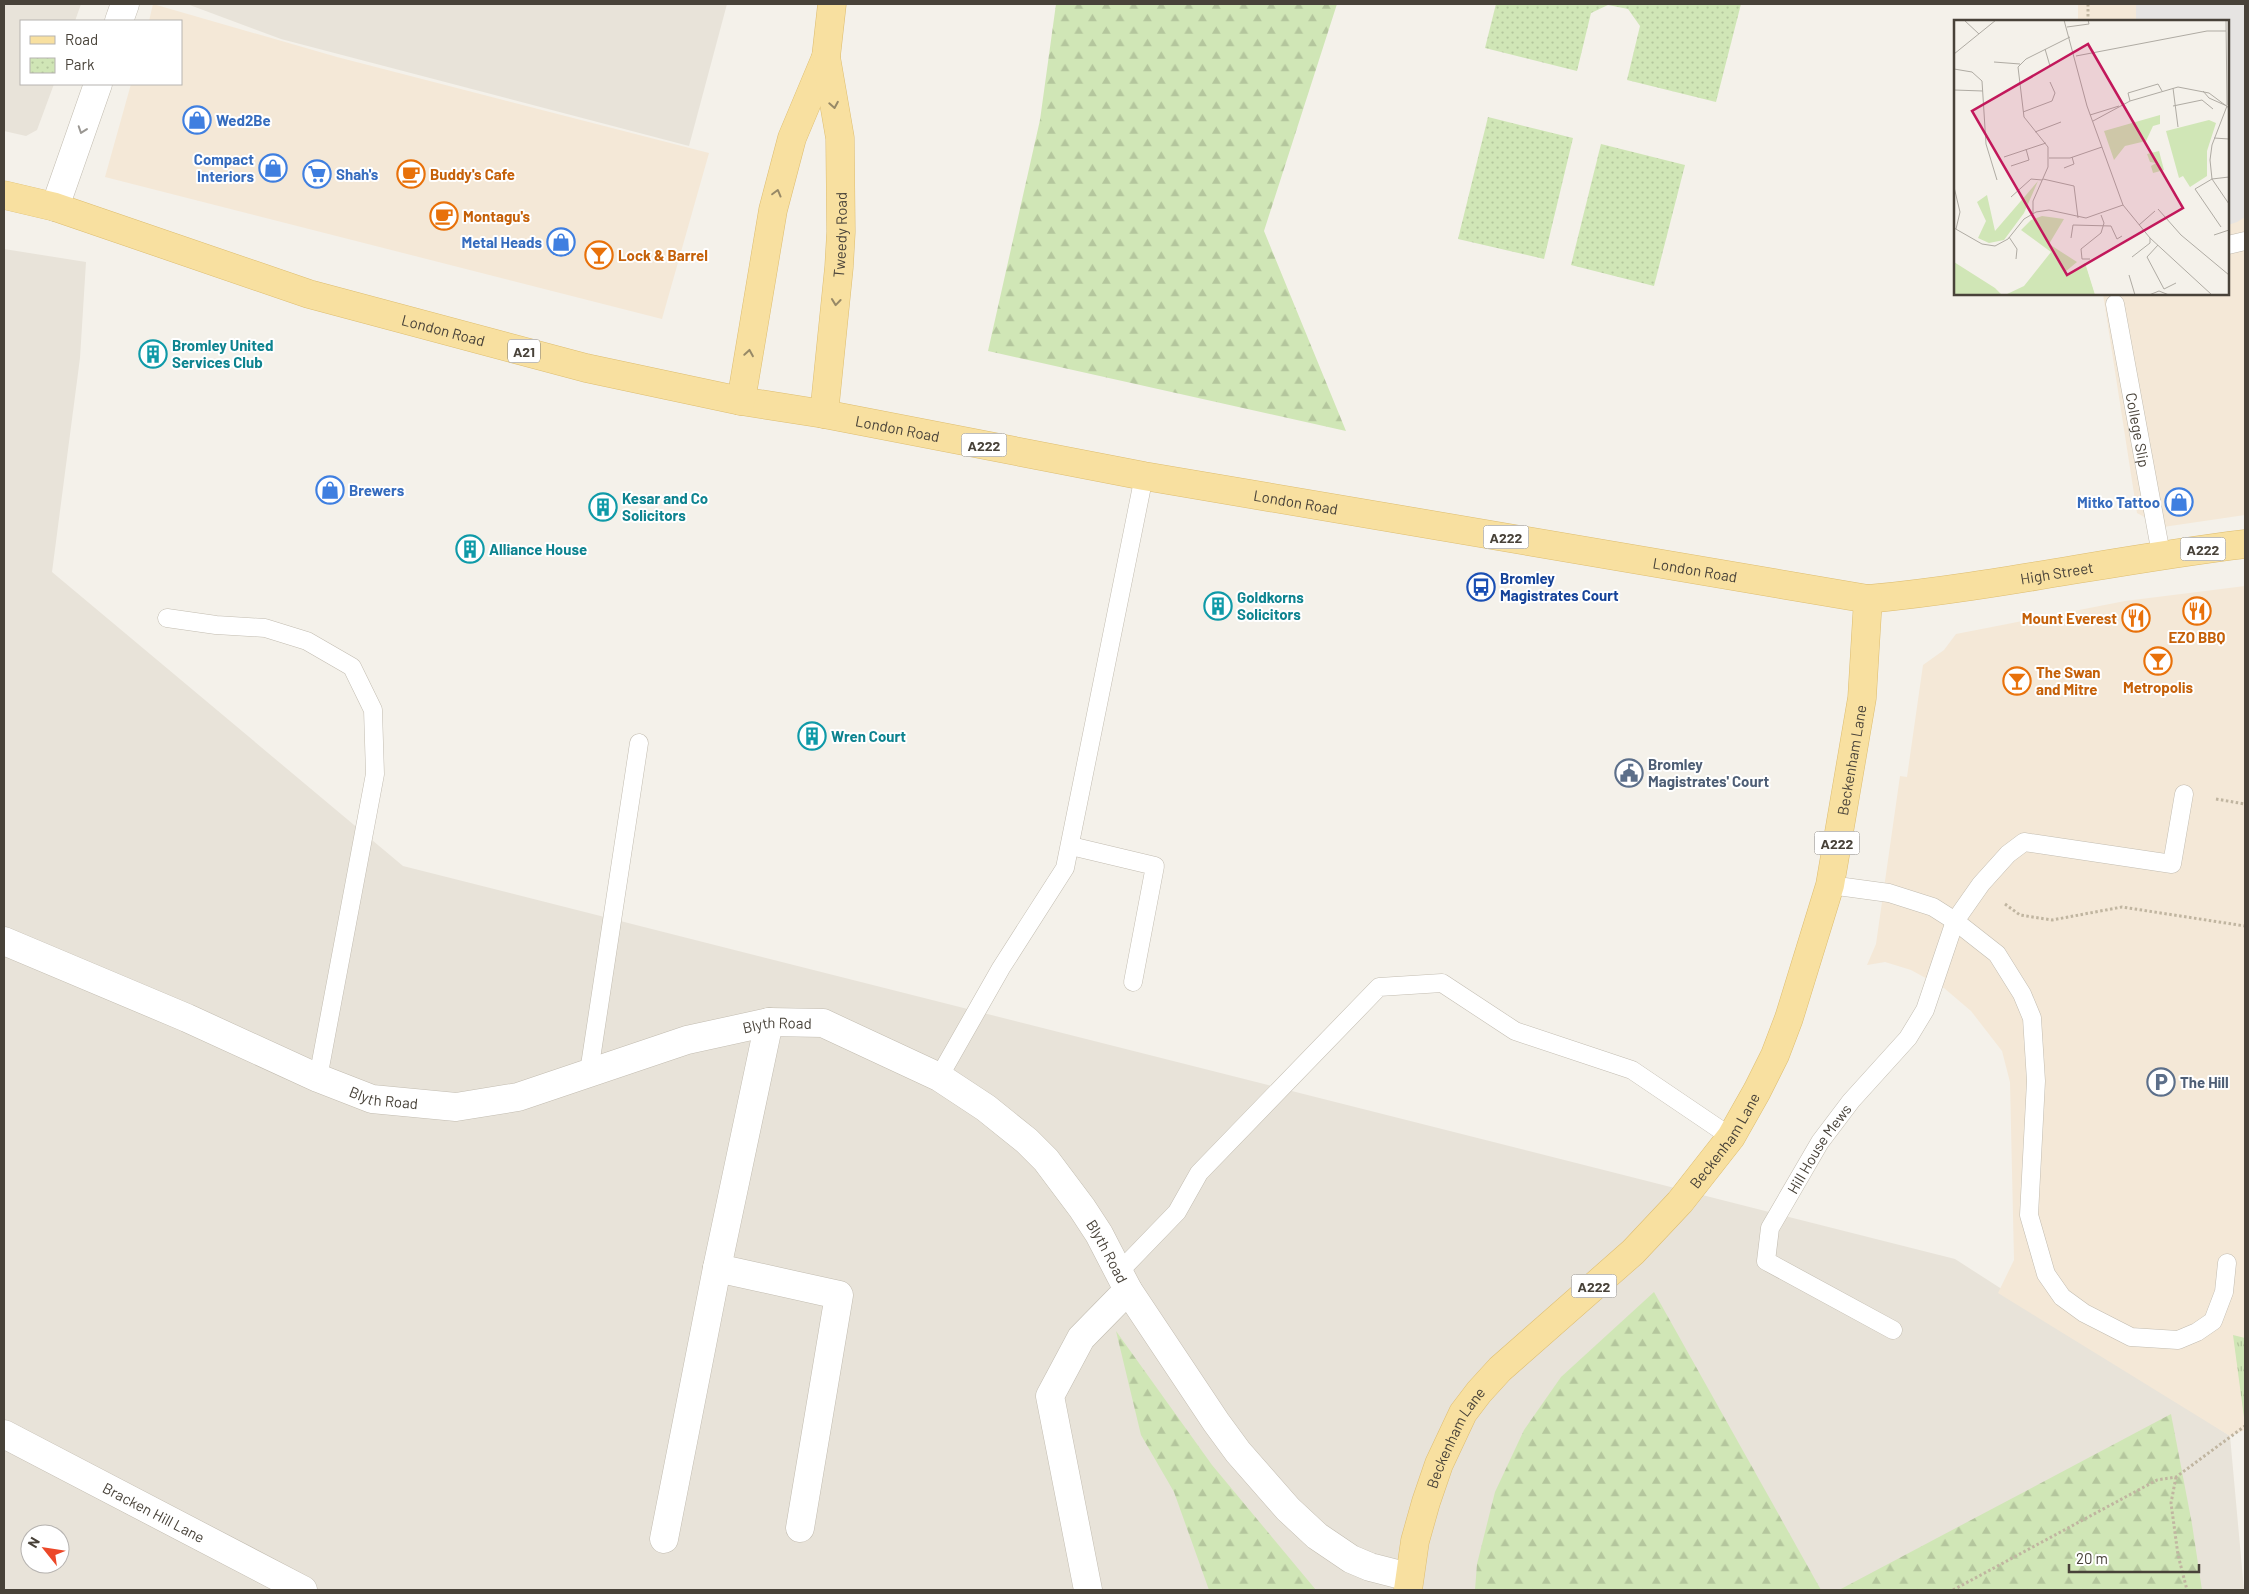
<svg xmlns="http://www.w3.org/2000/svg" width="2249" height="1594" viewBox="0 0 2249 1594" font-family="Barlow,sans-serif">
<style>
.residential{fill:#e8e3d9;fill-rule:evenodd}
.commercial{fill:#f4e8d7}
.grass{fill:url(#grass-tufts)}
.forest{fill:url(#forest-firs)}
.park{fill:url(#park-dots)}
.parking{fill:#e6e4e2}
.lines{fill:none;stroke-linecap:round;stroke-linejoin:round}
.lane-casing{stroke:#c2bcb0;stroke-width:19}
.street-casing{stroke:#c2bcb0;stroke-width:29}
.primary-casing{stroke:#ddbd70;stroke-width:29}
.path{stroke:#c0b5a0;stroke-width:3;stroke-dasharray:2.5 2.5;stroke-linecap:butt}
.lane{stroke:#fff;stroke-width:18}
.street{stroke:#fff;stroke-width:28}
.primary{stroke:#f8e0a0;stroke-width:28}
.oneway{stroke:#978967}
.oneway2{stroke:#9a9792}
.labels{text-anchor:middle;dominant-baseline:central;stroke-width:4;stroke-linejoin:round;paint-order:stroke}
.shield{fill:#fff;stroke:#7f7b74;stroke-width:1}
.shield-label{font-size:14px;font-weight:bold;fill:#484239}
.shop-label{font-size:15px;font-weight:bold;fill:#366cbe;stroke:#fff;text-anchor:start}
.food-label{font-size:15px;font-weight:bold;fill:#c56008;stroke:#fff;text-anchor:start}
.street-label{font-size:15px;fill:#484239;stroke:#fff}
.culture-label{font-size:15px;font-weight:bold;fill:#0d838f;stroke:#fff;text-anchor:start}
.transit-label{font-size:15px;font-weight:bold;fill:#164399;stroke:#fff;text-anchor:start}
.service-label{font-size:15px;font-weight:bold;fill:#4e5e75;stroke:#fff;text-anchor:start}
.inset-road{fill:none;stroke:#afaba3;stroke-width:1}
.view{fill:#c2185b;fill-opacity:0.15;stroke:#c2185b;stroke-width:2.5}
.inset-edge{fill:none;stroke:#484239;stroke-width:2.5}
</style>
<defs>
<pattern id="grass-tufts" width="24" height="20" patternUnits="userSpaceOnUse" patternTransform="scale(1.25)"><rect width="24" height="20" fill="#d0e6b6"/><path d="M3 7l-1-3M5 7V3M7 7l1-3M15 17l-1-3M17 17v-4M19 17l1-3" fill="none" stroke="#b4c69d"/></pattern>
<pattern id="forest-firs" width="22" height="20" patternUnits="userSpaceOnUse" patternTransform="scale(1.25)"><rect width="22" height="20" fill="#d0e6b6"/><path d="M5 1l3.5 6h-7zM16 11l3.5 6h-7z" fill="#b4c69d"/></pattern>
<pattern id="park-dots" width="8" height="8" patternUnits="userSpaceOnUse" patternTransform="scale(1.25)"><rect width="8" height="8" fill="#d0e6b6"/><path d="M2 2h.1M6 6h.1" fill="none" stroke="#b4c69d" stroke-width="1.8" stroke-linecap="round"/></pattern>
</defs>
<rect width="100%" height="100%" fill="#f4f1ea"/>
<!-- residential -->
<g class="residential">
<path d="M 4,4 L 81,4 L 75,21 L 21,21 L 21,84 L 54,84 L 37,130 L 26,136 L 4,131 Z"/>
<path d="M 187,4 L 727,4 L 689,146 L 281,39 Z"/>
<path d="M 4,249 L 86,262 L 80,358 L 52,572 L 403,866 L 1955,1259 L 2230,1436 L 2244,1590 L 4,1590 ZM 30,1534 L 60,1534 L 60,1564 L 30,1564 Z"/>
</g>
<!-- commercial -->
<g class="commercial">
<path d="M 153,4 L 337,57 L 709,153 L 662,319 L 105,177 L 131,84 L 181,84 L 181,21 L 149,21 Z"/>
<path d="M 2078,4 L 2245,4 L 2245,515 L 2163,527 L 2137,513 L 2103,294 L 2228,294 L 2228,21 L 2078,21 Z"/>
<path d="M 2245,586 L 2245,1430 L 2230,1436 L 1998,1293 L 2014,1260 L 2010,1082 L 2002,1051 L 1971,1011 L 1944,988 L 1911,970 L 1885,962 L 1867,965 L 1876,944 L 1900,776 L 1907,777 L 1923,665 L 1944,650 L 1956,634 L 2125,601 Z"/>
</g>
<!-- grass -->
<path class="grass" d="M 2233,1335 L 2245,1338 L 2245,1425 Z"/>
<!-- forest -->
<g class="forest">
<path d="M 1056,4 L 1337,4 L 1264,231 L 1346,431 L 988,351 L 1040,120 Z"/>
<path d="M 1654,1292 L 1821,1590 L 1475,1590 L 1477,1564 L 1495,1492 L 1524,1430 L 1561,1377 Z"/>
<path d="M 1116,1331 L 1212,1465 L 1316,1590 L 1209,1590 L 1174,1492 L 1141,1435 Z"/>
<path d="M 2171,1414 L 2192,1524 L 2202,1590 L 1839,1590 Z"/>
</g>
<!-- park -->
<g class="park">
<path d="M 1496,4 L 1741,4 L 1716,102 L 1627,80 L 1640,26 L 1628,9 L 1608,5 L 1591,13 L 1577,71 L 1485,48 Z"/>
<path d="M 1488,117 L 1573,138 L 1544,259 L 1458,239 Z"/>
<path d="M 1601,144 L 1685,165 L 1654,286 L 1571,265 Z"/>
</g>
<!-- parking -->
<path class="parking" d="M 2136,4 L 2245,4 L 2245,217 L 2237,222 L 2228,225 L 2228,21 L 2136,21 Z"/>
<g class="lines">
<!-- lane casing -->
<g class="lane-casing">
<g id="lane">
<path d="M 2228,245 L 2245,241"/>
<path id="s1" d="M 2115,304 L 2161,554"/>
<path d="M 167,618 L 216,625 L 265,628 L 307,641 L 352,667 L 373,710 L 375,774 L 318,1078"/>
<path d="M 1071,846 L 1155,866 L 1133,982"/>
<path d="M 1830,885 L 1889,893 L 1933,907 L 1955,921 L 1997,954 L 2022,994 L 2032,1018 L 2036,1081 L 2029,1215 L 2046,1274 L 2062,1297 L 2084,1313 L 2131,1337 L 2178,1340 L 2197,1332 L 2213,1321 L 2224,1292 L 2227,1263"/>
<path d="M 589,1072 L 639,743"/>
<path d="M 939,1077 L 1001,968 L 1065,868 L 1144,476"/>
<path d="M 1120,1271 L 1177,1212 L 1199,1173 L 1379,987 L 1442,983 L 1515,1031 L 1632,1070 L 1731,1137"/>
<path id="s2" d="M 1893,1330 L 1766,1261 L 1770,1228 L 1820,1142 L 1851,1101 L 1908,1038 L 1925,1010 L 1955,921 L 1981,884 L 2008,854 L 2024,842 L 2172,864 L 2184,794"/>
</g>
</g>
<!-- street casing -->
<g class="street-casing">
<g id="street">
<path d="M 119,21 L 125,4"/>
<path d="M 55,207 L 98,84"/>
<path id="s3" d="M 4,941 L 187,1018 L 318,1078 L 372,1099 L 456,1107 L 518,1097 L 687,1040 L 769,1022 L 823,1023 L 939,1077 L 986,1108 L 1027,1141 L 1046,1160 L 1082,1208 L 1099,1234 L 1128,1290 L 1216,1422 L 1238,1452 L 1288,1509 L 1317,1536 L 1351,1559 L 1370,1567 L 1409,1577"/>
<path d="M 717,1268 L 839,1295 L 800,1528"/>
<path id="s4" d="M 4,1434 L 303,1590"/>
<path d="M 664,1539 L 717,1268 L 769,1022"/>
<path d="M 1088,1590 L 1050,1396 L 1081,1338 L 1128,1290"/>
</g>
</g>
<!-- primary casing -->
<g class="primary-casing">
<g id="primary">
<path id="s5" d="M 4,195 L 55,207 L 309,294 L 586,368 L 741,401 L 824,414 L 1144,476 L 1868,599 C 1995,587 2119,559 2245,544"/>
<path d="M 741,401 L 773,210 L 792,138 L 826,57"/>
<path id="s6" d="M 824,414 L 839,267 L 841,232 L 840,138 L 826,57 L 832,4"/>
<path id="s7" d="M 1408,1590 L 1415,1541 L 1426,1502 L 1439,1464 L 1463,1413 L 1479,1392 L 1500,1369 L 1633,1252 L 1680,1202 L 1731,1137 L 1757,1091 L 1775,1055 L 1789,1018 L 1830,885 L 1862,698 L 1868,599"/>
</g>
</g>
<!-- path -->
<g class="path">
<path d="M 2088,4 L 2088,21"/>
<path d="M 2216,799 L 2245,804"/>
<path d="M 2005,904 L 2020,915 L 2052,920 L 2122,907 L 2245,926"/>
<path d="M 2176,1477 L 2171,1503 L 2178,1555 L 2187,1590"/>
<path d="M 1953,1590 L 2157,1480 L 2176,1477 L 2245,1426"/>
</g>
<!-- lane -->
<use href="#lane" class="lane"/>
<!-- street -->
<use href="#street" class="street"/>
<!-- primary -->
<use href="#primary" class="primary"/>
</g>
<!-- one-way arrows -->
<defs><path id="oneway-chevron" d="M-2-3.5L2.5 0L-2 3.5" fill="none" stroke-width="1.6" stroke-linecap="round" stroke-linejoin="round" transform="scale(1.25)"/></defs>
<g class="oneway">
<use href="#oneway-chevron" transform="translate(834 105) rotate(80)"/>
<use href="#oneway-chevron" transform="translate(777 193) rotate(-75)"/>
<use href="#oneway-chevron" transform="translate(836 302) rotate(96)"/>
<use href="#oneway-chevron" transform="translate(749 353) rotate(-81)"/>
</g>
<use class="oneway2" href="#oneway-chevron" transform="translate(82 130) rotate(109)"/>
<!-- icons -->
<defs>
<g id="shop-ring" transform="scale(1.4375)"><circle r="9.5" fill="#fff" stroke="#3f7fe0" stroke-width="1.5"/><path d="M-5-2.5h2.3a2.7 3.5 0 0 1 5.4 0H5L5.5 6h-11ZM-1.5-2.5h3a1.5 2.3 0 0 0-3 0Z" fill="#3f7fe0"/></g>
<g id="supermarket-ring" transform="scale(1.4375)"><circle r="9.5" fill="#fff" stroke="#3f7fe0" stroke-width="1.5"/><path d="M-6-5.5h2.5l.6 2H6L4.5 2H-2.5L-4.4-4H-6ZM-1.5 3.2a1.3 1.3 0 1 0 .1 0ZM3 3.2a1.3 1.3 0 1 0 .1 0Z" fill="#3f7fe0"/></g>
<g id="cafe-ring" transform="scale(1.4375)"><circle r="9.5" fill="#fff" stroke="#e8710a" stroke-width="1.5"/><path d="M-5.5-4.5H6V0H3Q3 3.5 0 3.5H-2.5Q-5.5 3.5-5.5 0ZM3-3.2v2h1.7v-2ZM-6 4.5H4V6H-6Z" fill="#e8710a"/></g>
<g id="bar-ring" transform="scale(1.4375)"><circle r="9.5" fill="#fff" stroke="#e8710a" stroke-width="1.5"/><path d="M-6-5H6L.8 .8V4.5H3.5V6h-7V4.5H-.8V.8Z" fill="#e8710a"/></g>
<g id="building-ring" transform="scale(1.4375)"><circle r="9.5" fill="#fff" stroke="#0f9aa8" stroke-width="1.5"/><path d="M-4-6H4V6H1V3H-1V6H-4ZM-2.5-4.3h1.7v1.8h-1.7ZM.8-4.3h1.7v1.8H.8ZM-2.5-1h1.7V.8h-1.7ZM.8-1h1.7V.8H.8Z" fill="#0f9aa8"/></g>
<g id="bus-ring" transform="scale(1.4375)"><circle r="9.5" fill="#fff" stroke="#1a4fb4" stroke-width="1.5"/><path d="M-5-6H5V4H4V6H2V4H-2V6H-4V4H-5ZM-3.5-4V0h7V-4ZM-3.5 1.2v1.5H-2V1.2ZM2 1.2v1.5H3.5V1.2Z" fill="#1a4fb4"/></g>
<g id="restaurant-ring" transform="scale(1.4375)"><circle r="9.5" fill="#fff" stroke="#e8710a" stroke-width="1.5"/><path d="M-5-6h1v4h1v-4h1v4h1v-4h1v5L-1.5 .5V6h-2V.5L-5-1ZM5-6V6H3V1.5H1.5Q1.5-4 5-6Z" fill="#e8710a"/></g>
<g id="civic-ring" transform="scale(1.4375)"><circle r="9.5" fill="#fff" stroke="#5c6f8a" stroke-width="1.5"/><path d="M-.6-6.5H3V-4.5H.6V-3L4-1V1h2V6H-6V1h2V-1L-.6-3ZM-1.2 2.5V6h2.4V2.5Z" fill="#5c6f8a"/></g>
<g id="parking-ring" transform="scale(1.4375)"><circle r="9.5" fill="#fff" stroke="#5c6f8a" stroke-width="1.5"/><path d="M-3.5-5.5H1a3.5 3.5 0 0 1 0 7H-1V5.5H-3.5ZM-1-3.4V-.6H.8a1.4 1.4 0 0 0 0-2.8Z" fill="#5c6f8a"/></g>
</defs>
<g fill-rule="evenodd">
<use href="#shop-ring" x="197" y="120"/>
<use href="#shop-ring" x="273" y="168"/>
<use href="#supermarket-ring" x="317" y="174"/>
<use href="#cafe-ring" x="411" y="174"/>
<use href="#cafe-ring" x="444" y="216"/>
<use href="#shop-ring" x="561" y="242"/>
<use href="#bar-ring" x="599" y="255"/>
<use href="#building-ring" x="153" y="354"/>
<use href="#shop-ring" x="330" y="490"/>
<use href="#shop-ring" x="2179" y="502"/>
<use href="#building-ring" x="603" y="507"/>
<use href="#building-ring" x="470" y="549"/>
<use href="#bus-ring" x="1481" y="587"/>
<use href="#building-ring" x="1218" y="606"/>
<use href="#restaurant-ring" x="2197" y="611"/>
<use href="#restaurant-ring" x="2136" y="618"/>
<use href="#bar-ring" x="2158" y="661"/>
<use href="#bar-ring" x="2017" y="681"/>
<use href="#building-ring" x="812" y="736"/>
<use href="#civic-ring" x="1629" y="773"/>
<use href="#parking-ring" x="2161" y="1082"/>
</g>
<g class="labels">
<!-- shield labels -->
<g class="shield">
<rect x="508" y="339.5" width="32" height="23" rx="4"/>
<rect x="961.5" y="433.5" width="45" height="23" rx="4"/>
<rect x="1483.5" y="525.5" width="45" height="23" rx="4"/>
<rect x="2180.5" y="537.5" width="45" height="23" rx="4"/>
<rect x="1814.5" y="831.5" width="45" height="23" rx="4"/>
<rect x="1571.5" y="1274.5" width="45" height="23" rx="4"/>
</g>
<g class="shield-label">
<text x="524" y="351">A21</text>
<text x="984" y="445">A222</text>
<text x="1506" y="537">A222</text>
<text x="2203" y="549">A222</text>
<text x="1837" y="843">A222</text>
<text x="1594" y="1286">A222</text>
</g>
<!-- shop labels -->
<g class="shop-label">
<text x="216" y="120">Wed2Be</text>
<text x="254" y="159" text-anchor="end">Compact<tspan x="254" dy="17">Interiors</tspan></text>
<text x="336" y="174">Shah's</text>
<text x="542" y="242" text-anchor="end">Metal Heads</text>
<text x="349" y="490">Brewers</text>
<text x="2160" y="502" text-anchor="end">Mitko Tattoo</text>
</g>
<!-- food labels -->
<g class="food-label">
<text x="430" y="174">Buddy's Cafe</text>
<text x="463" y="216">Montagu's</text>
<text x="618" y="255">Lock &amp; Barrel</text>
<text x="2117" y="618" text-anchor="end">Mount Everest</text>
<text x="2197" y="637" text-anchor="middle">EZO BBQ</text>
<text x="2036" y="672">The Swan<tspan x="2036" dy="17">and Mitre</tspan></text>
<text x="2158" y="687" text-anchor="middle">Metropolis</text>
</g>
<!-- street labels -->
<g class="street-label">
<text stroke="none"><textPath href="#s6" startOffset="180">Tweedy Road</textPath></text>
<text stroke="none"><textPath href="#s5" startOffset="460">London Road</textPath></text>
<text stroke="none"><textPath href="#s5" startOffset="925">London Road</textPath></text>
<text stroke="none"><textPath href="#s1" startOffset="128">College Slip</textPath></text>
<text stroke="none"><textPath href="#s5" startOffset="1330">London Road</textPath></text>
<text stroke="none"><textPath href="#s5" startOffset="1735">London Road</textPath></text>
<text stroke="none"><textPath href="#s5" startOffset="2101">High Street</textPath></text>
<text stroke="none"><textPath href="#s7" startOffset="971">Beckenham Lane</textPath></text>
<text stroke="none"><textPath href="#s3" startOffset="818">Blyth Road</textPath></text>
<text stroke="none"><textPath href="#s3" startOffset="412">Blyth Road</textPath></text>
<text stroke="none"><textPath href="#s7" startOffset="566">Beckenham Lane</textPath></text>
<text stroke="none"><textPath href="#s2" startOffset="271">Hill House Mews</textPath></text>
<text stroke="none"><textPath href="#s3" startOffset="1238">Blyth Road</textPath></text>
<text stroke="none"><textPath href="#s7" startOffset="161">Beckenham Lane</textPath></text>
<text stroke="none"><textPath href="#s4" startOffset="169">Bracken Hill Lane</textPath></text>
</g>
<!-- culture labels -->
<g class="culture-label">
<text x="172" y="345">Bromley United<tspan x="172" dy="17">Services Club</tspan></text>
<text x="622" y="498">Kesar and Co<tspan x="622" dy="17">Solicitors</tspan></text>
<text x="489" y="549">Alliance House</text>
<text x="1237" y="597">Goldkorns<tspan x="1237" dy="17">Solicitors</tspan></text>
<text x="831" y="736">Wren Court</text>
</g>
<!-- transit labels -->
<g class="transit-label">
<text x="1500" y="578">Bromley<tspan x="1500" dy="17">Magistrates Court</tspan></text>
</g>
<!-- service labels -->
<g class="service-label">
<text x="1648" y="764">Bromley<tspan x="1648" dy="17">Magistrates' Court</tspan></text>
<text x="2180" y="1082">The Hill</text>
</g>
</g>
<!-- overview -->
<g transform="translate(1954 20)">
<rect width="275" height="275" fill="#f4f1ea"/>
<path d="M 131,243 L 141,275 L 89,275 Z" fill="#d0e6b6"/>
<path d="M 206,95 L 206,104 L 199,106 L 192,121 L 171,126 L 160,140 L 150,111 ZM 84,161 L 70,193 L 50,220 L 35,223 L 24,218 L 32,201 L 23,182 L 33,175 L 41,211 ZM 88,196 L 110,199 L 95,224 L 123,242 L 111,252 L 115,257 L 102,272 L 108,275 L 51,275 L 70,266 L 97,232 L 67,210 L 77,200 ZM 131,244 L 140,273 L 140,275 L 137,275 L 123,249 Z" fill="#d0e6b6"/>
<path d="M 255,100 L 262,103 L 253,131 L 253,156 L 236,167 L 229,156 L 225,158 L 212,111 ZM 205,131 L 210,150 L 199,153 L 197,146 L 202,143 L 196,142 L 193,134 ZM 0,242 L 41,268 L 48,275 L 0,275 Z" fill="#d0e6b6"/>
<path class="inset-road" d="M 10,0 L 25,14M 110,0 L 133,86 L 169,185 L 196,218 L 258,275M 272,0 L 273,85M 113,7 L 135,4 L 134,0M 91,29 L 96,46M 0,34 L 42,0M 122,36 L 253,11 L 272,11M 40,42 L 66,44M 0,49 L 18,52 L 28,61 L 32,124 L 43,160M 219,68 L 224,107M 0,70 L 29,71M 249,71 L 255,78 L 273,86M 176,81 L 174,73 L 204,64 L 208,71M 219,86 L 248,80 L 259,89M 273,86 L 258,125 L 256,140 L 258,159 L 275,184M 69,92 L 98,81 L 101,73 L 96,62M 136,95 L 165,86M 139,101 L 176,81 L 224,67 L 255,73 L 275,88M 81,112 L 107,102M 260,118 L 275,119M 50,137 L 92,123M 95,138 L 116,138 L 148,127M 57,146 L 75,140 L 72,129M 110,148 L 120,144 L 118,137M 89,159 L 120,166 L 124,198M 0,167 L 6,192 L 2,209M 57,177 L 77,159 L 88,160M 204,189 L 227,215 L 275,255M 79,193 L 79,181 L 94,147 L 94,127 L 70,97 L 64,47 L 72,39 L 116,17M 185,205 L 201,191M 267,207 L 241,169 L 258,159 L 275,157M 0,208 L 28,224 L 41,226 L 54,219 L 70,199 L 82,192 L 95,190 L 132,198 L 169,185M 260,215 L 275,210M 55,217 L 63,229 L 62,239M 117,218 L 119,205 L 157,206 L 163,219 L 168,216M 204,225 L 193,237 L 210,269 L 222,263M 178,237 L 196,223 L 196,218M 136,239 L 128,239 L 127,229 L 147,213 L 150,203 L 147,195M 175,255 L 181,275M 195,275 L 205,271 L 215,275"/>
<path class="view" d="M 134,24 L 229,188 L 113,255 L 18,91 Z"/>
<rect width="275" height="275" class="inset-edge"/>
</g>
<!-- border -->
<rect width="2249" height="1594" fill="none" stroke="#484239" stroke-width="10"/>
<!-- legend -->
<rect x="20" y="20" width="162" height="65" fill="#ffffff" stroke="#b6b3b0"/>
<rect x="30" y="36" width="25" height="8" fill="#f8e0a0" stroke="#b6b3b0"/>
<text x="65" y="45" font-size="15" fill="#484239">Road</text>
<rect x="30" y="58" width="25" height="15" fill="url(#park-dots)" stroke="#b6b3b0"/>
<text x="65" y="70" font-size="15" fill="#484239">Park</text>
<!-- north arrow -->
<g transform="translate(45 1549) rotate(300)"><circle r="24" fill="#ffffff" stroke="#b6b3b0"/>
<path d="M0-4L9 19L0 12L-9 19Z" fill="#ec4829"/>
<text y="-8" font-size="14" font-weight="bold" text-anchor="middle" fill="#484239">N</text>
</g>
<!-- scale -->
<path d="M2069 1564v8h130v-8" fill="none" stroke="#484239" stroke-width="2.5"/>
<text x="2076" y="1564" font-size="15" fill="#484239" stroke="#ffffff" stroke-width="4" paint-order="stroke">20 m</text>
</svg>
